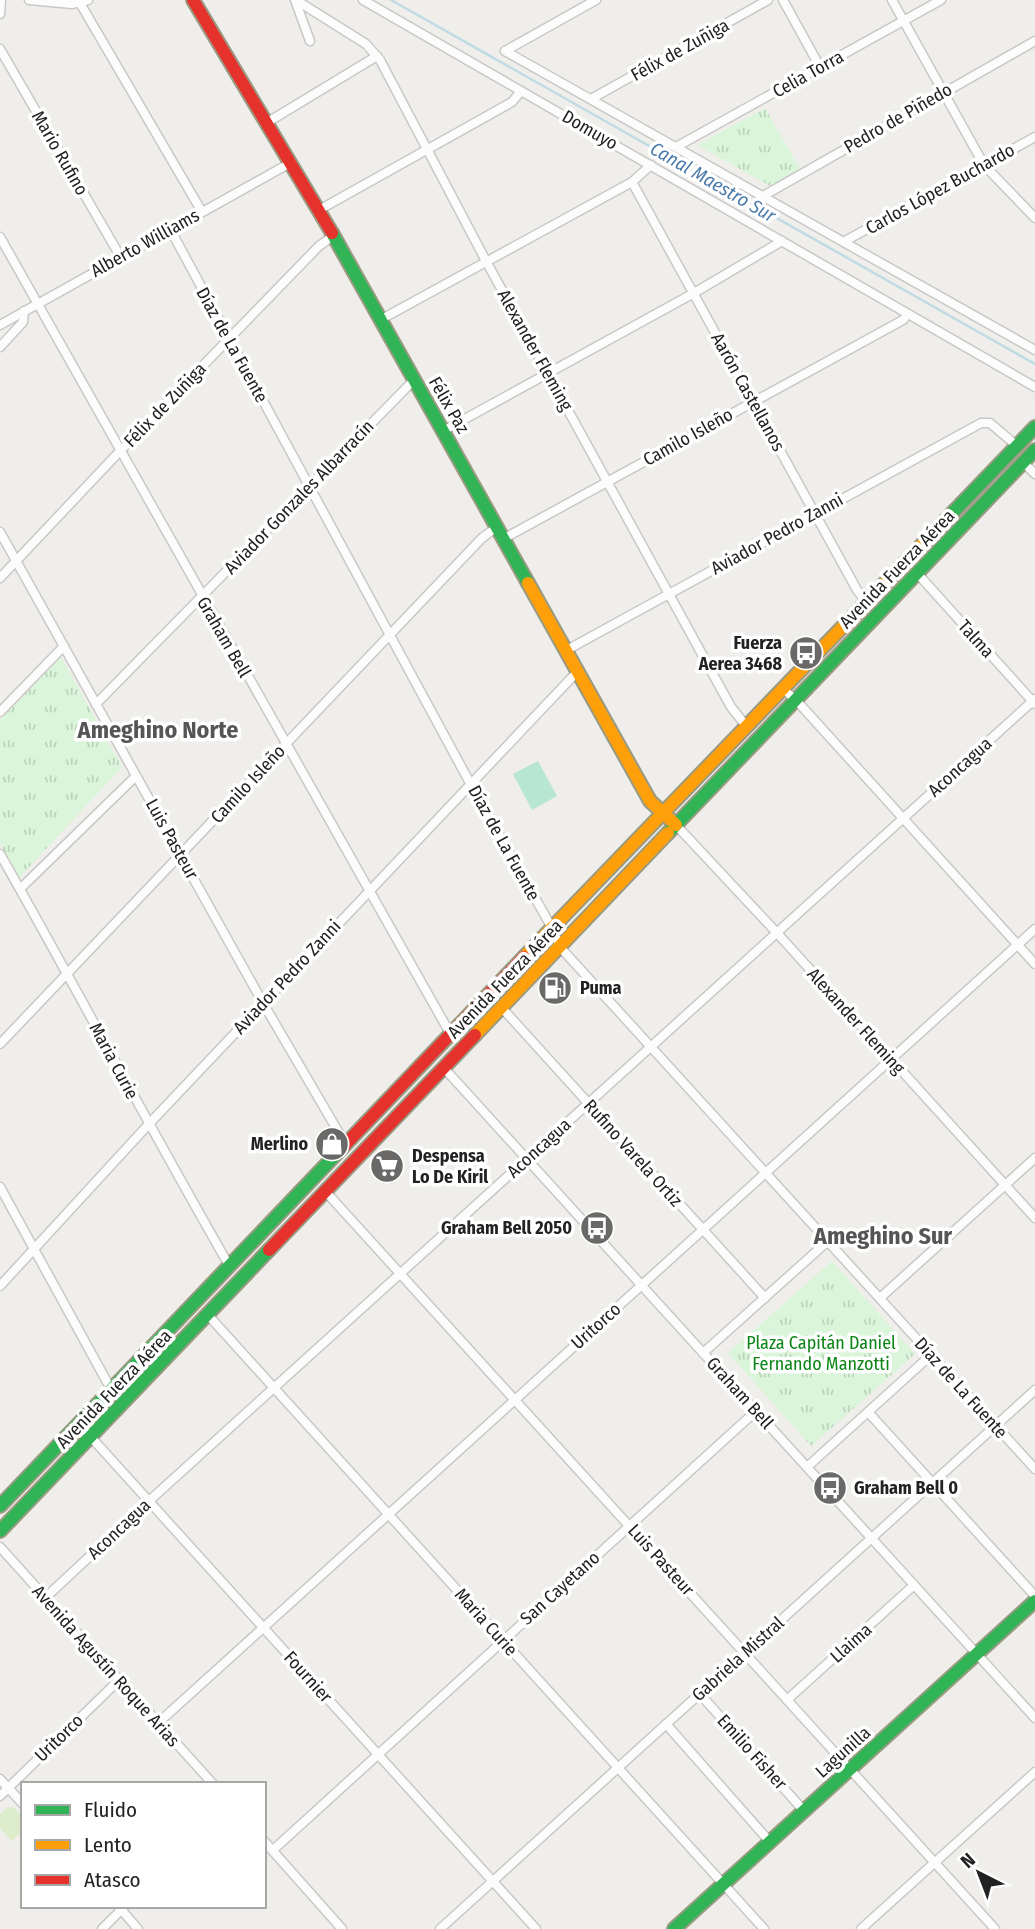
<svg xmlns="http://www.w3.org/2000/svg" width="1035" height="1929" viewBox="0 0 1035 1929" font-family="'Fira Sans Condensed',sans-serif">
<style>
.grass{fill:#ddeccb}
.park{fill:url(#park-tufts)}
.pitch{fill:#b7e6d2}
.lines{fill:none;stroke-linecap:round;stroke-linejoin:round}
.stream{stroke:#bfdbe3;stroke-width:2.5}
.street-casing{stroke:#c9c8c7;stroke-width:11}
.fast-casing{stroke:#999a82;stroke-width:16}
.slow-casing{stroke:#999a82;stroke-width:16}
.jam-casing{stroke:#999a82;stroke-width:16}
.street{stroke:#fdfcfc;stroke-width:8}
.fast{stroke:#30b455;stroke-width:12}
.slow{stroke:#ff9f0a;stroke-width:12}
.jam{stroke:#e5322d;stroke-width:12}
.labels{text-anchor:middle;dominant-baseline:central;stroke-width:7;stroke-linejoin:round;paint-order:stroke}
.street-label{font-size:18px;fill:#222;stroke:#fff}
.poi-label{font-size:18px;font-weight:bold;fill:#222;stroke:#fff;text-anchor:end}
.park-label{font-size:18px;fill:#0c8416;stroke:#fff}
.water-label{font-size:19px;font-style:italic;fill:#4a7aab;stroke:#fff}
.district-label{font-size:24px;font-weight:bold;fill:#555;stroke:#fff}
</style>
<defs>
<pattern id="park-tufts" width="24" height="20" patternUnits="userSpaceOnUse" patternTransform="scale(1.75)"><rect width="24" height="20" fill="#daf5da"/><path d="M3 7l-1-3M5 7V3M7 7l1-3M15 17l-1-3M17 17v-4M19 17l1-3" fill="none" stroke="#bbd2bb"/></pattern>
</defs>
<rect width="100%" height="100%" fill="#f0eeeb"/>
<!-- grass -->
<path class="grass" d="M 8,1807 L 14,1808 L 23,1817 L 23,1831 L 12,1841 L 0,1828 L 0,1814 Z"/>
<!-- park -->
<g class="park">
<path d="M 765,108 L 800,169 L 770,186 L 697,145 Z"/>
<path d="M 61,657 L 122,767 L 19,878 L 0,843 L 0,720 Z"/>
<path d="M 832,1261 L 915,1354 L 811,1446 L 728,1353 Z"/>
</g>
<!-- pitch -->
<path class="pitch" d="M 538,761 L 557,796 L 532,810 L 513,774 Z"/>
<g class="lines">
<!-- stream -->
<path class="stream" d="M 391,0 L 1035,364"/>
<!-- street casing -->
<g class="street-casing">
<g id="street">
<path d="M 29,0 L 72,4 L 88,0"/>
<path d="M 295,0 L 310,41"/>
<path d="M 296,0 L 366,44 L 380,60 L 486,261 L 731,707 L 747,727"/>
<path d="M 363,0 L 1035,387"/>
<path d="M 783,0 L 820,67"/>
<path d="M 892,0 L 984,165 L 1035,218"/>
<path d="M 80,3 L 202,212"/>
<path d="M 0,14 L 1,0"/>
<path d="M 0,49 L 120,256"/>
<path d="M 505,51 L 1035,350"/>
<path d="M 505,51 L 596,0"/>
<path d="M 591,99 L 768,0"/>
<path d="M 268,122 L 377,56"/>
<path d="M 676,147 L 941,0"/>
<path d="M 632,182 L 857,590 L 866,602"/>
<path d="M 763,196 L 1035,41"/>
<path d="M 319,210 L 512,102 L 521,91"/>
<path d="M 170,229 L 470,783 L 552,928 L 560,947 L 1035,1469"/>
<path d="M 0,237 L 451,1035"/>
<path d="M 845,241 L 1035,137"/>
<path d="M 380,320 L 632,182 L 651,165"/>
<path d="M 0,325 L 292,162"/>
<path d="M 0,347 L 23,322 L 24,311"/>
<path d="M 443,431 L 694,293 L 782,241"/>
<path d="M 1023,462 L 1035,474"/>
<path d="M 0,532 L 263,1003 L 346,1145"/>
<path d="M 503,539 L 903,320 L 908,314"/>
<path d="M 917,573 L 1035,704"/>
<path d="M 0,578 L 120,451 L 319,246 L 333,236"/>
<path d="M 565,651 L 981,423 L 990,423 L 1017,446"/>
<path d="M 783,689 L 796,700 L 1035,964"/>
<path d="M 96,704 L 414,380"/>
<path d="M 0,712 L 64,646"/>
<path d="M 676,825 L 777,933 L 1035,1218"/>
<path d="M 0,854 C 78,991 151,1130 230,1267"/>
<path d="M 20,889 L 136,776"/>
<path d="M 502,1008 L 765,1298"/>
<path d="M 0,1044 L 482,538 L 497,527"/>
<path d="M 444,1068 L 1035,1718"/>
<path d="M 0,1187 L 112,1391"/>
<path d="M 326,1192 L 995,1929"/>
<path d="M 0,1286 L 148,1125 L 577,672"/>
<path d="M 880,1298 L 1035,1158"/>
<path d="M 208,1315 L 764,1929"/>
<path d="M 703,1353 L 828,1241"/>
<path d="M 868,1412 L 1035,1596"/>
<path d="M 80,1425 L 536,1929"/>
<path d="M 807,1467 L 931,1355"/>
<path d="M 0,1547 L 213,1784"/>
<path d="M 45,1598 L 149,1501 L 1035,699"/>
<path d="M 700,1694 L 804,1811"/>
<path d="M 787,1700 L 914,1585"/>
<path d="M 158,1723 L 1035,929"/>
<path d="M 666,1724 L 770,1842"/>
<path d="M 0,1779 L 23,1804"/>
<path d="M 0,1796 L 119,1680"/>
<path d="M 264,1841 L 342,1929"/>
<path d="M 273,1850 L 756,1411"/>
<path d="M 119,1907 L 138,1929"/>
<path d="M 102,1929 L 125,1906"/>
<path d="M 440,1929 L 1035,1390"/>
<path d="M 861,1929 L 1035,1772"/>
</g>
</g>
<!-- fast casing -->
<g class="fast-casing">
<g id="fast">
<path d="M 332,233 L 528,583"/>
<path d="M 936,530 L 1035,427"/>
<path d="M 668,833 L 1035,450"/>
<path d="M 0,1506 L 341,1149"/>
<path d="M 0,1531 L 269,1250"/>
<path d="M 674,1929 L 1035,1601"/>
</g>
</g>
<!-- slow casing -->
<g class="slow-casing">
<g id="slow">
<path d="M 528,583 L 650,801 L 676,825"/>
<path d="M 524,957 L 936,530"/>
<path d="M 475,1035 L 668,833"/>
</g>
</g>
<!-- jam casing -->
<g class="jam-casing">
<g id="jam">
<path d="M 193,0 L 332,233"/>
<path d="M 341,1149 L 524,957"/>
<path d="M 269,1250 L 475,1035"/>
</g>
</g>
<!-- street -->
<use href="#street" class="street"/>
<!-- fast -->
<use href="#fast" class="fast"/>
<!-- slow -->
<use href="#slow" class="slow"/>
<!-- jam -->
<use href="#jam" class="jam"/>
</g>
<!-- icons -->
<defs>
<g id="bus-disc" transform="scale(1.75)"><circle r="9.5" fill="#6a6968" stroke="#fff"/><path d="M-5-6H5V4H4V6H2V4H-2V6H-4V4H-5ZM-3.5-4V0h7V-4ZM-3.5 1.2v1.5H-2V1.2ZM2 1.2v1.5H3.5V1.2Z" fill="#fff"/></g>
<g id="fuel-disc" transform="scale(1.75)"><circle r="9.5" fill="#6a6968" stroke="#fff"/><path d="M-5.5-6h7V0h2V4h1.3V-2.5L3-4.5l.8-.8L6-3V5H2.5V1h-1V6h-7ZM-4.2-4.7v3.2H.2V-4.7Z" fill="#fff"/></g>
<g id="shop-disc" transform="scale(1.75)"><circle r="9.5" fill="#6a6968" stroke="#fff"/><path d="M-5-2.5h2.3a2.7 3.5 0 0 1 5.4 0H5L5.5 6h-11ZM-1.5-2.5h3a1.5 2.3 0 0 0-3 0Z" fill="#fff"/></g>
<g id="supermarket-disc" transform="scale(1.75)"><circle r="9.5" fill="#6a6968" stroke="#fff"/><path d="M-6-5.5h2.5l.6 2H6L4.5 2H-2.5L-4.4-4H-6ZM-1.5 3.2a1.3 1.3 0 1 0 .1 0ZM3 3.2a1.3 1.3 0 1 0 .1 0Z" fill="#fff"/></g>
</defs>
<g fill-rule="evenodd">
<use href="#bus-disc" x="806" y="653"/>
<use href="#fuel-disc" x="555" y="988"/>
<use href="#shop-disc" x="332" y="1144"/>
<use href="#supermarket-disc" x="387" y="1166"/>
<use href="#bus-disc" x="597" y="1228"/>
<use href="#bus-disc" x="830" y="1488"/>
</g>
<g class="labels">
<!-- street labels -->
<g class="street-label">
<text transform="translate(680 50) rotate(-29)">Félix de Zuñiga</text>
<text transform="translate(808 74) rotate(-29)">Celia Torra</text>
<text transform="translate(898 118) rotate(-30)">Pedro de Piñedo</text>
<text transform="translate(590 130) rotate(30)">Domuyo</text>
<text transform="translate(60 153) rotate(60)">Mario Rufino</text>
<text transform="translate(940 189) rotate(-29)">Carlos López Buchardo</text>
<text transform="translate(145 243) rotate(-29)">Alberto Williams</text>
<text transform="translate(232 345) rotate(61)">Díaz de La Fuente</text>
<text transform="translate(535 350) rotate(61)">Alexander Fleming</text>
<text transform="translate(748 392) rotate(61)">Aarón Castellanos</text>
<text transform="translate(165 405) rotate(-46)">Félix de Zuñiga</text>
<text transform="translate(449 405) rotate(60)">Félix Paz</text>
<text transform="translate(688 437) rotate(-29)">Camilo Isleño</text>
<text transform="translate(299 497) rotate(-46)">Aviador Gonzales Albarracín</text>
<text transform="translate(777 534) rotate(-29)">Aviador Pedro Zanni</text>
<text transform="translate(897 569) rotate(-46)">Avenida Fuerza Aérea</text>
<text transform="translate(224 637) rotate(60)">Graham Bell</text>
<text transform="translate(976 639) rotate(48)">Talma</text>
<text transform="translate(960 767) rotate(-42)">Aconcagua</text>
<text transform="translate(248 784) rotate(-47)">Camilo Isleño</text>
<text transform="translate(172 839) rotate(61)">Luis Pasteur</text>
<text transform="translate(504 843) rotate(61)">Díaz de La Fuente</text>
<text transform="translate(287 977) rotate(-47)">Aviador Pedro Zanni</text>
<text transform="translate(505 979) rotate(-46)">Avenida Fuerza Aérea</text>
<text transform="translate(856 1021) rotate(48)">Alexander Fleming</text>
<text transform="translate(114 1061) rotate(62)">Maria Curie</text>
<text transform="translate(539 1148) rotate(-42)">Aconcagua</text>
<text transform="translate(633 1153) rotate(48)">Rufino Varela Ortiz</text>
<text transform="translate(596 1326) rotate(-42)">Uritorco</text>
<text transform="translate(961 1388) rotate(48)">Díaz de La Fuente</text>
<text transform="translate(114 1389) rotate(-46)">Avenida Fuerza Aérea</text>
<text transform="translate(740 1393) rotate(48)">Graham Bell</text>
<text transform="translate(119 1529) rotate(-43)">Aconcagua</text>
<text transform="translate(661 1560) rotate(48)">Luis Pasteur</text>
<text transform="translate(560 1588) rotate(-42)">San Cayetano</text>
<text transform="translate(486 1622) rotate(48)">Maria Curie</text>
<text transform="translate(851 1643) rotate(-42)">Llaima</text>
<text transform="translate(738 1659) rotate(-42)">Gabriela Mistral</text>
<text transform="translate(106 1666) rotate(48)">Avenida Agustín Roque Arias</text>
<text transform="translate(308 1677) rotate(48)">Fournier</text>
<text transform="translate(59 1738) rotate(-44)">Uritorco</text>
<text transform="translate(752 1752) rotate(48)">Emilio Fisher</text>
<text transform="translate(843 1752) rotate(-42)">Lagunilla</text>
</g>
<!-- poi labels -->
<g class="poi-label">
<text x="782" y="643">Fuerza<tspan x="782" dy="21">Aerea 3468</tspan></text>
<text x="580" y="988" text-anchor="start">Puma</text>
<text x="308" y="1144">Merlino</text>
<text x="412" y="1156" text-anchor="start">Despensa<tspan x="412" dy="21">Lo De Kiril</tspan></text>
<text x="572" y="1228">Graham Bell 2050</text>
<text x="854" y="1488" text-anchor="start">Graham Bell 0</text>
</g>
<!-- park labels -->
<g class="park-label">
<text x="821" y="1343">Plaza Capitán Daniel<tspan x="821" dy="21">Fernando Manzotti</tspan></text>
</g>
<!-- water labels -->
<g class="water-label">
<text transform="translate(713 182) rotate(30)">Canal Maestro Sur</text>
</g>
<!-- district labels -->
<g class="district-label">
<text x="158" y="730">Ameghino Norte</text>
<text x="883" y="1236">Ameghino Sur</text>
</g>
</g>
<!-- legend -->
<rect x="21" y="1782" width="245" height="126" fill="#ffffff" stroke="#a7a7a7" stroke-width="2"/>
<rect x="35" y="1805" width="35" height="10" fill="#30b455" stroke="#a7a7a7" stroke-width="2"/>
<text x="84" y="1817" font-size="21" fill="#222222">Fluido</text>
<rect x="35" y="1840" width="35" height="10" fill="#ff9f0a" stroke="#a7a7a7" stroke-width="2"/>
<text x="84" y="1852" font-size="21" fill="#222222">Lento</text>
<rect x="35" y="1875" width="35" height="10" fill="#e5322d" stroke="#a7a7a7" stroke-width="2"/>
<text x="84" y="1887" font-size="21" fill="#222222">Atasco</text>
<!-- north arrow -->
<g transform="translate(979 1873) rotate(318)" stroke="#ffffff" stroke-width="5" paint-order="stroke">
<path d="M0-5L12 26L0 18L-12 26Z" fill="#222222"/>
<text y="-10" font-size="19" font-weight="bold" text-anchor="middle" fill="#222222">N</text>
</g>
</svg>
